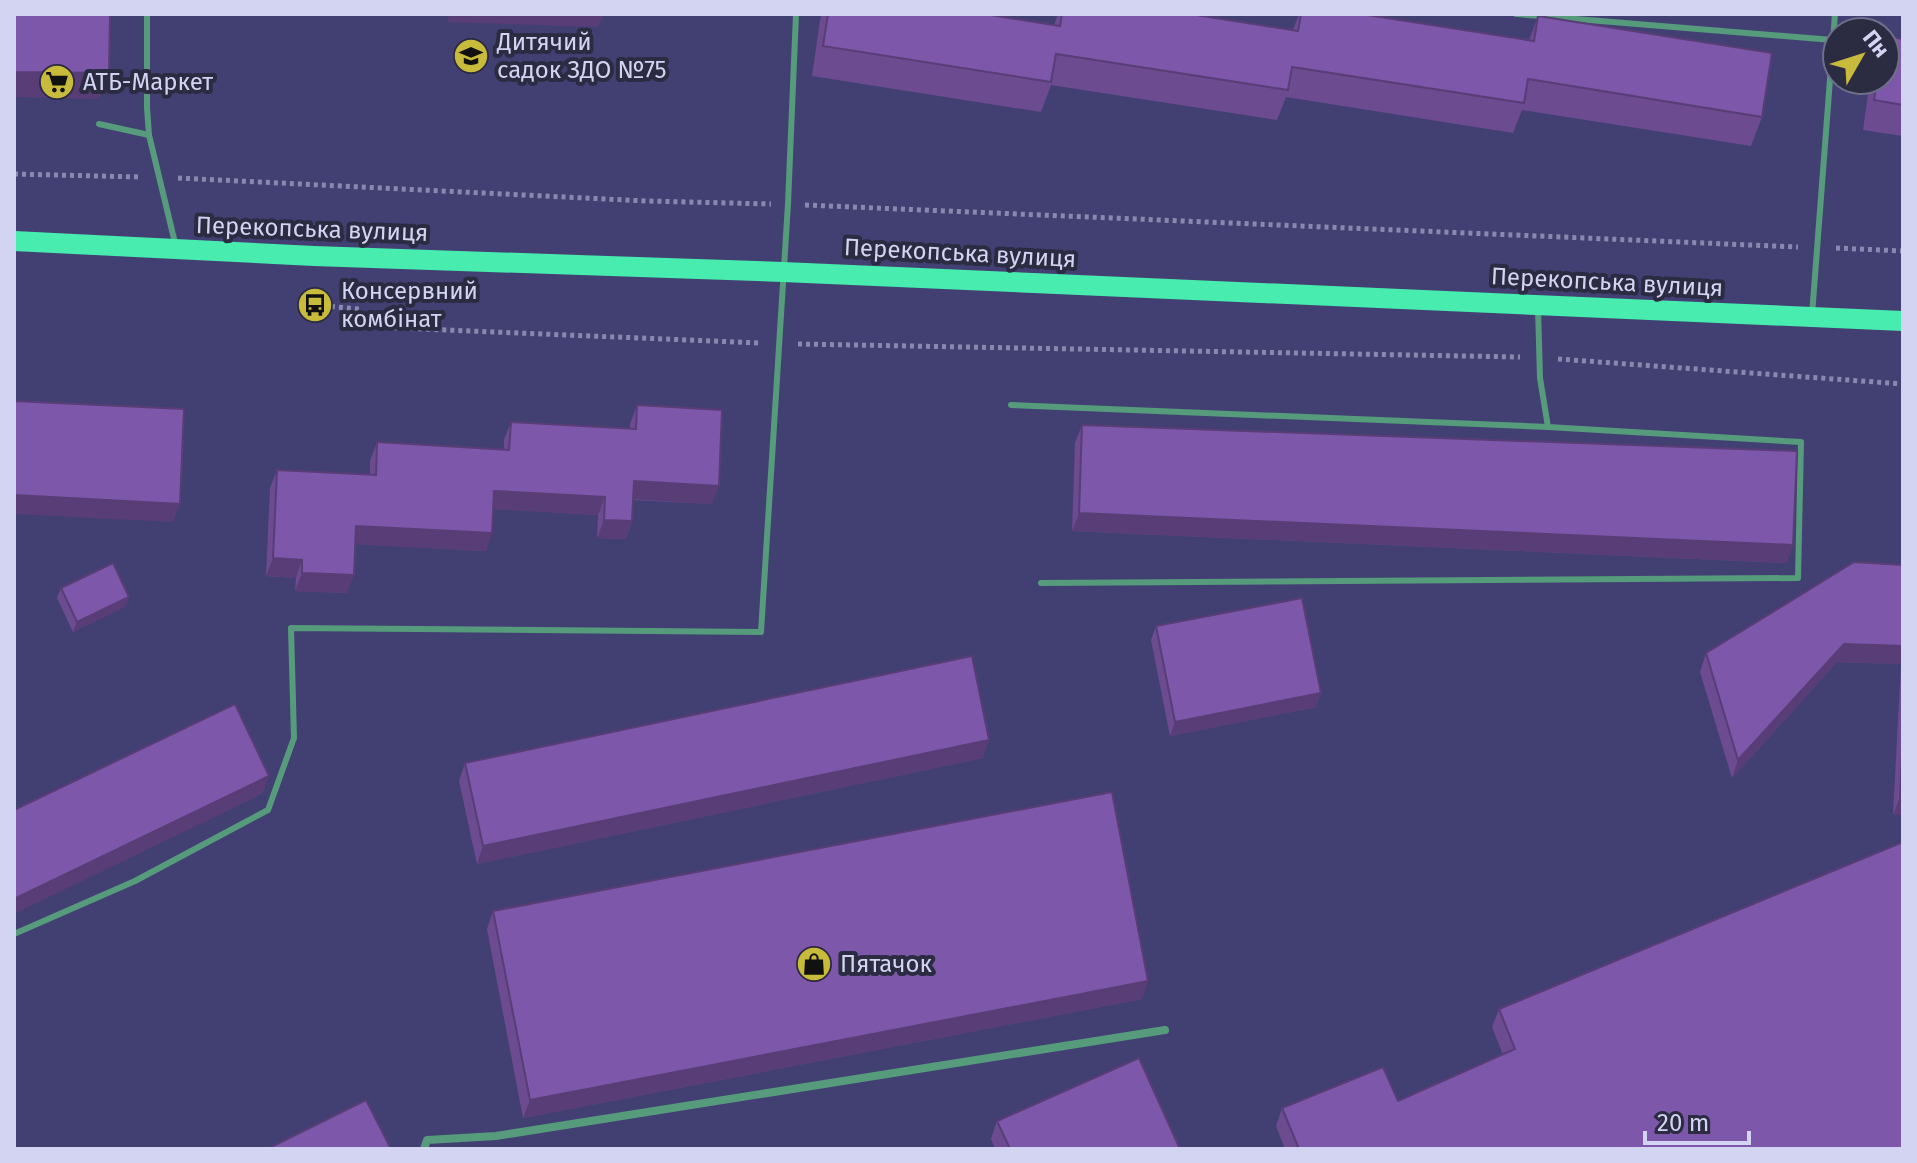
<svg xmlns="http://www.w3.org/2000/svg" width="1917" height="1163" viewBox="0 0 1917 1163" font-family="'Fira Sans',sans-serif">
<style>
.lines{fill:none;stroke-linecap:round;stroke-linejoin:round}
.path{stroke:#8988b0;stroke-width:5;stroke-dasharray:4 4;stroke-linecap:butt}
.service{stroke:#559b7c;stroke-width:6}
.minor{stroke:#559b7c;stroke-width:8}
.primary{stroke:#47ecae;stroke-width:20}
.wall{fill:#6c4b91}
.shaded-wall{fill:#583d76}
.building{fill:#7d57a9;stroke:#583d76;stroke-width:2}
.labels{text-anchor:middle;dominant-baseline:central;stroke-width:8;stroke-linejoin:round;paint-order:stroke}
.poi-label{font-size:24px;fill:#d3d4f2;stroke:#2b2b42;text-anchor:start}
.street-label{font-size:24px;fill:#d3d4f2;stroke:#2b2b42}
</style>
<rect width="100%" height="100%" fill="#424072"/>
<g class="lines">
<!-- path -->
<g class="path">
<path d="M 14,174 L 140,177"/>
<path d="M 178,178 L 646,201 L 771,204"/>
<path d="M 805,205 L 1798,247"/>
<path d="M 1836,248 L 1903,251"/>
<path d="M 315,305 L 359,309 L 374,327 L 760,343"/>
<path d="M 798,344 L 1520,357"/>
<path d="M 1558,359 L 1903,384"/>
</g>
<!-- service -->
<g class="service">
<path d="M 147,14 L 147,108 L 149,135 L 176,247"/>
<path d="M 1516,14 L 1833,40"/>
<path d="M 99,124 L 149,135"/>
<path d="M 1812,315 L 1835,14"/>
<path d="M 1011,405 L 1548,427"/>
<path d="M 1041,583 L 1798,578 L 1801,442 L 1548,427 L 1540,378 L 1538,308"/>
<path d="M 14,934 L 135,881 L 268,810 L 294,738 L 291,628 L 761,632 L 788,204 L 796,14"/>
</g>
<!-- minor -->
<path class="minor" d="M 424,1149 L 427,1140 L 496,1136 L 1165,1030"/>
<!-- primary -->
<path class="primary" d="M 14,241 L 314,256 L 783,272 L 1903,321"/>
</g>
<!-- wall -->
<g class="wall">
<path d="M 822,14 L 984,14 L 1054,25 L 1058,14 L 1190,14 L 1293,30 L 1299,14 L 1361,14 L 1529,40 L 1538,16 L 1762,117 L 1751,146 L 1522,110 L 1513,133 L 1286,97 L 1277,120 L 1051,85 L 1041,112 L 812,76 L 820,20 Z"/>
<path d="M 1903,39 L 1903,136 L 1863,130 L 1870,80 L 1885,80 Z"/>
<path d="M 637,405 L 712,504 L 633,500 L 632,521 L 626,539 L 597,538 L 598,515 L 494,509 L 486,551 L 355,544 L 347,593 L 295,591 L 296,578 L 266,576 L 270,488 L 277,470 L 370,475 L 370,461 L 377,442 L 504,449 L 504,440 L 511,422 L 630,429 L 630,424 Z"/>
<path d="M 1082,425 L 1787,563 L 1072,531 L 1075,443 Z"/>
<path d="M 1903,565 L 1903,815 L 1893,815 L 1901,664 L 1837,662 L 1732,778 L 1700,672 L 1706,653 Z"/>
<path d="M 61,588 L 126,606 L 73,632 L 57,598 Z"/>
<path d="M 1156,626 L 1316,707 L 1170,736 L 1151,640 Z"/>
<path d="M 983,758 L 477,864 L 459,781 L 465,763 Z"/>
<path d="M 493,911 L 1142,999 L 523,1118 L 487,929 Z"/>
<path d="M 1499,1009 L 1903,1149 L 1285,1149 L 1276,1126 L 1282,1108 L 1398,1101 L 1503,1055 L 1492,1027 Z"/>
<path d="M 997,1121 L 1180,1149 L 995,1149 L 991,1139 Z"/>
</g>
<!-- shaded-wall -->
<g class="shaded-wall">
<path d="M 450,14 L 509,14 L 602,17 L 598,27 L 447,22 Z"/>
<path d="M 14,72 L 109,73 L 99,99 L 14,97 Z"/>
<path d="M 634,481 L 719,486 L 712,504 L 628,499 Z"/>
<path d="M 494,491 L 605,497 L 598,515 L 488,509 Z"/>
<path d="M 14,495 L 180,504 L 173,522 L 14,514 Z"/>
<path d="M 1079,513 L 1793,545 L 1787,563 L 1072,531 Z"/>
<path d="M 604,520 L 632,521 L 626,539 L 597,538 Z"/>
<path d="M 356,526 L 492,533 L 486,551 L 349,544 Z"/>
<path d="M 273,558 L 302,560 L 296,578 L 266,576 Z"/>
<path d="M 302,573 L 354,575 L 347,593 L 295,591 Z"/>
<path d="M 129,597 L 126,606 L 73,632 L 77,622 Z"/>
<path d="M 1844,644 L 1903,646 L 1903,659 L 1901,664 L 1837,662 L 1732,778 L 1738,760 Z"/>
<path d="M 1321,693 L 1316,707 L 1170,736 L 1175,722 Z"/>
<path d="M 989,740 L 983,758 L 477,864 L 483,846 Z"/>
<path d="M 269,776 L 262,794 L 14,914 L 14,899 Z"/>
<path d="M 1900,797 L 1903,797 L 1903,815 L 1893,815 Z"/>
<path d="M 1148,981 L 1142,999 L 523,1118 L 530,1100 Z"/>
</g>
<!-- building -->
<g class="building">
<path d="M 14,14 L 110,14 L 109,73 L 14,72 Z"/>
<path d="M 509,14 L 602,14 L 602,17 Z"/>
<path d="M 828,14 L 984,14 L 1060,26 L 1062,14 L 1190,14 L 1298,31 L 1301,14 L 1361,14 L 1534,41 L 1538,16 L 1772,53 L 1762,117 L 1528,79 L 1524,103 L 1292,67 L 1288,90 L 1056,54 L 1051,82 L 823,46 Z"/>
<path d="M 1885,36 L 1903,39 L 1903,105 L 1874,100 L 1877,80 L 1885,80 Z"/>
<path d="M 14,401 L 184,409 L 180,504 L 14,495 Z"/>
<path d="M 637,405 L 722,410 L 719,486 L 634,481 L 632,521 L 604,520 L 605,497 L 494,491 L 492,533 L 356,526 L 354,575 L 302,573 L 302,560 L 273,558 L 277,470 L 376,475 L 377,442 L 509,450 L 511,422 L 636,429 Z"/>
<path d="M 1082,425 L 1797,451 L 1793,545 L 1079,513 Z"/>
<path d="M 1854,562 L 1903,565 L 1903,646 L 1844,644 L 1738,760 L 1706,653 Z"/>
<path d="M 113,563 L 129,597 L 77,622 L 61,588 Z"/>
<path d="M 1302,598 L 1321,693 L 1175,722 L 1156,626 Z"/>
<path d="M 972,656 L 989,740 L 483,846 L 465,763 Z"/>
<path d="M 235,704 L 269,776 L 14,899 L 14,810 Z"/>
<path d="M 1903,736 L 1903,797 L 1900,797 Z"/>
<path d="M 1112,792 L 1148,981 L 530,1100 L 493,911 Z"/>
<path d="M 1903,842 L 1903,1149 L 1299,1149 L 1282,1108 L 1383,1067 L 1398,1101 L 1515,1049 L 1499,1009 Z"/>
<path d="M 1139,1058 L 1180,1149 L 1010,1149 L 997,1121 Z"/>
<path d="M 366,1100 L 391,1149 L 267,1149 Z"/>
</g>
<!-- icons -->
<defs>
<g id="school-disc" transform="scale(1.8)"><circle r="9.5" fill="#c8bb3b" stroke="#2b2b42"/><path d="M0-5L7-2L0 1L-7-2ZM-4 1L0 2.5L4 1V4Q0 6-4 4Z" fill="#111"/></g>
<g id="supermarket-disc" transform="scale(1.8)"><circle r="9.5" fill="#c8bb3b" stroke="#2b2b42"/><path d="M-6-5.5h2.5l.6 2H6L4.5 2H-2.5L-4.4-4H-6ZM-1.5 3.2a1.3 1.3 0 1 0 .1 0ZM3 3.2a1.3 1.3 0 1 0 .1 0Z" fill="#111"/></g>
<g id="bus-disc" transform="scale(1.8)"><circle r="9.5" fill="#c8bb3b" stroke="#2b2b42"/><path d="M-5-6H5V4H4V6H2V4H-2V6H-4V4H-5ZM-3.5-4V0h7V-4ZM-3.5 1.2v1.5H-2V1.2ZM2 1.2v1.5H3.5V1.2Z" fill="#111"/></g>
<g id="shop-disc" transform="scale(1.8)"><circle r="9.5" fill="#c8bb3b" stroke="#2b2b42"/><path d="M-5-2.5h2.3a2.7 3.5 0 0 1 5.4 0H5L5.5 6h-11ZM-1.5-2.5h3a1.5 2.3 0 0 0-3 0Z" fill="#111"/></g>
</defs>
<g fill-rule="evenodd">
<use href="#school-disc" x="471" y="56"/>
<use href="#supermarket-disc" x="57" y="82"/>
<use href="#bus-disc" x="315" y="305"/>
<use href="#shop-disc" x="814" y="964"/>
</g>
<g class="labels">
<!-- poi labels -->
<g class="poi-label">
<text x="497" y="42">Дитячий<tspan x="497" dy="28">садок ЗДО №75</tspan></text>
<text x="83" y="82">АТБ-Маркет</text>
<text x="341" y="291">Консервний<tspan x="341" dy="28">комбінат</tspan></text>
<text x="840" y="964">Пятачок</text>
</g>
<!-- street labels -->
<g class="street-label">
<text transform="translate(312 229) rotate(2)">Перекопська вулиця</text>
<text transform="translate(960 253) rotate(3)">Перекопська вулиця</text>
<text transform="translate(1607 282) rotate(3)">Перекопська вулиця</text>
</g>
</g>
<!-- border -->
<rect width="1917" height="1163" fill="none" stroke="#d3d4f2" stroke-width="32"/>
<!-- north arrow -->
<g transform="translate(1861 56) rotate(51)"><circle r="38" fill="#2b2b42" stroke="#6e6f88" stroke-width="2"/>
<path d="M0-6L14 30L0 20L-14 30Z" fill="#c8bb3b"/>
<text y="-12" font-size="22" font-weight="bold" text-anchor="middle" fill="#d3d4f2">Пн</text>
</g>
<!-- scale -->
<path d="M1645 1131v12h104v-12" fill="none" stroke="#d3d4f2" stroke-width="4"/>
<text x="1657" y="1131" font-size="24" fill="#d3d4f2" stroke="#2b2b42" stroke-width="6" paint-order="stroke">20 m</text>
</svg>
